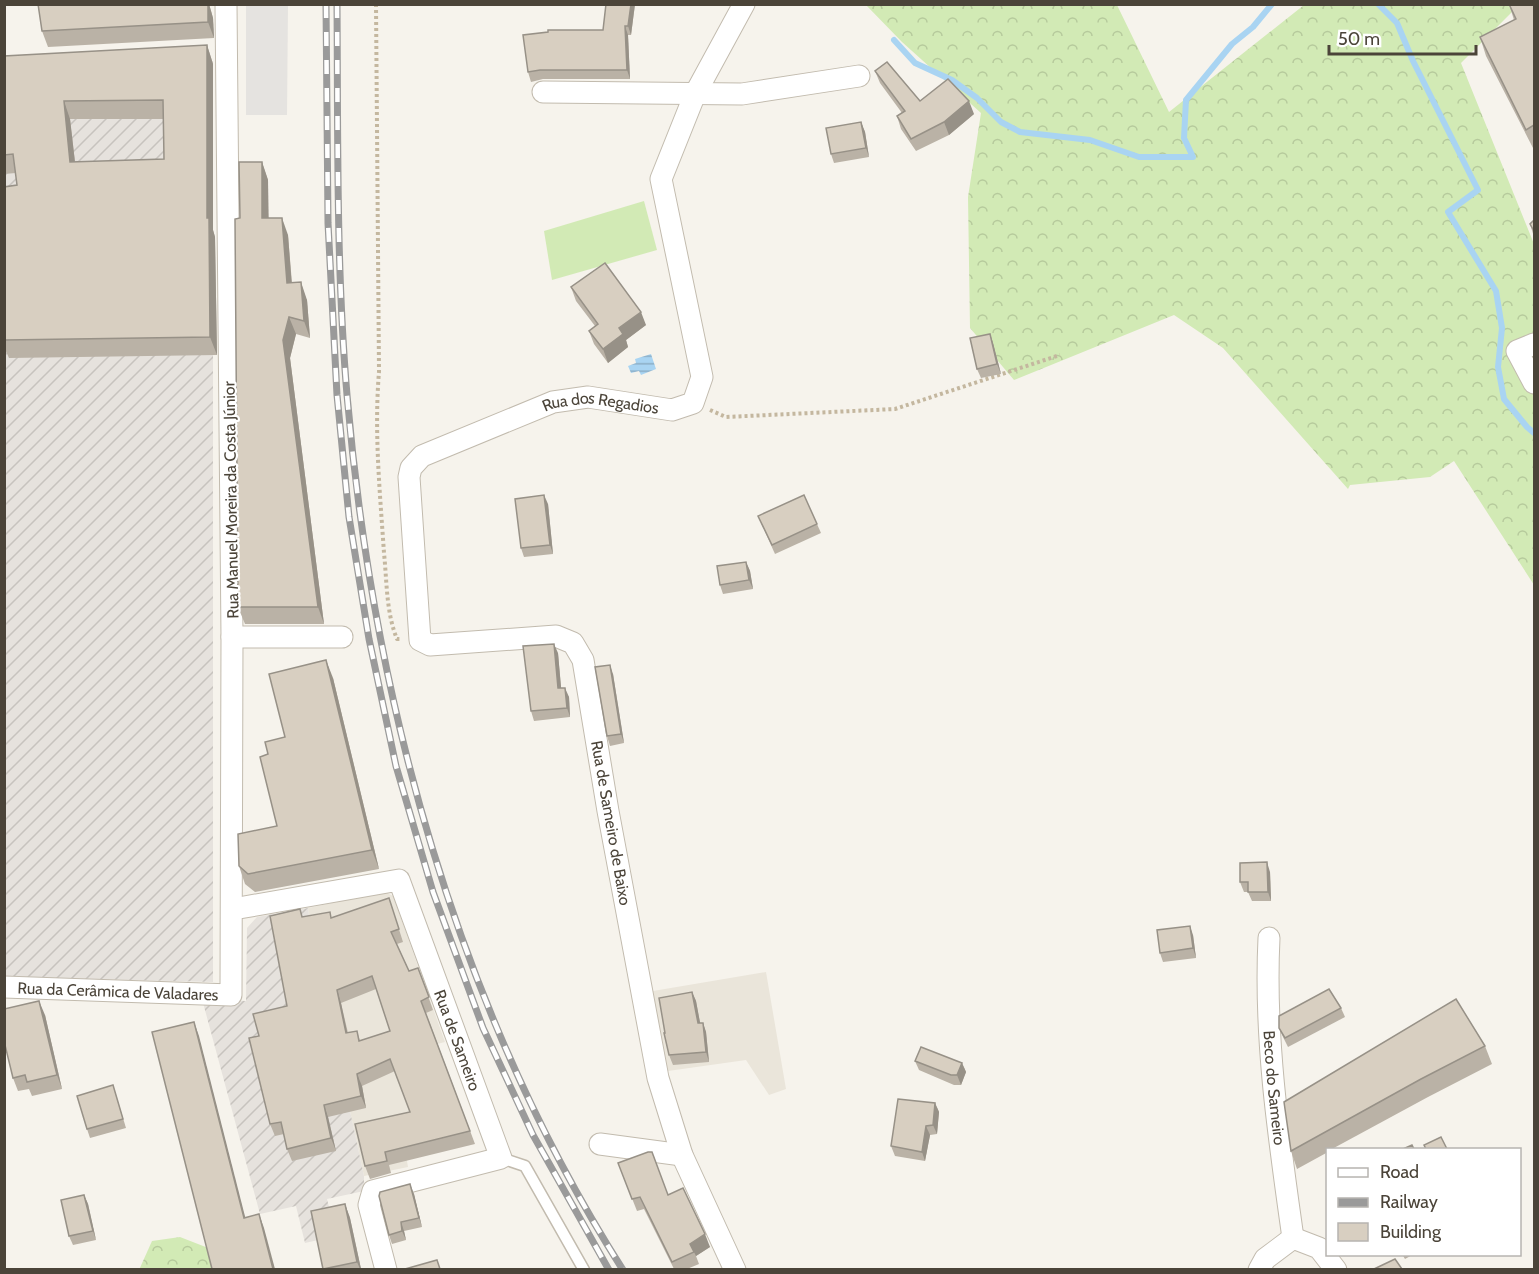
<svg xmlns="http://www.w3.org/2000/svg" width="1539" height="1274" viewBox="0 0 1539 1274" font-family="Cabin,sans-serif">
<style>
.residential{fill:#eae5da}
.industrial{fill:url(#industrial-furrows)}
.grass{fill:#d2eab5}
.forest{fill:url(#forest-crowns)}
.parking{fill:#e5e3e0}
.water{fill:url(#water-rules)}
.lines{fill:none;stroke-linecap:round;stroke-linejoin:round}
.stream{stroke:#a9d4f2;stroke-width:6}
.service-casing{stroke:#c2bbae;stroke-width:13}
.minor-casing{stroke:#c2bbae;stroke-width:23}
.path{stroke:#c4b79f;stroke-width:4;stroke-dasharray:3 3;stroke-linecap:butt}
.service{stroke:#fff;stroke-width:10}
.minor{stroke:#fff;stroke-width:21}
.rail-casing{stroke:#9a9a9a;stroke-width:7}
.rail{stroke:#fff;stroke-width:4.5;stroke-dasharray:14;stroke-linecap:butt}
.wall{fill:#bab2a6;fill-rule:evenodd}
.shaded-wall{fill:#979187}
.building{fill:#d8cfc1;stroke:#979187;stroke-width:1.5;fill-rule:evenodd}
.labels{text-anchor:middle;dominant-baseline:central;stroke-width:4.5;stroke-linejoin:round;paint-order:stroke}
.street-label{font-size:16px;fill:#4b4439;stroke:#fff}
</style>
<defs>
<pattern id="industrial-furrows" width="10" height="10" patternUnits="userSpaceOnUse" patternTransform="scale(1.5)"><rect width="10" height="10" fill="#e6e2dd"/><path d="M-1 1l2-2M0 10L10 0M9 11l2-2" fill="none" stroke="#c7c3be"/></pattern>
<pattern id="forest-crowns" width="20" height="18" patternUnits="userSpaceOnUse" patternTransform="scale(1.5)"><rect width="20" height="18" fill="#d2eab5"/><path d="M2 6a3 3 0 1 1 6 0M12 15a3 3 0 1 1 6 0" fill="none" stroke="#b6ca9c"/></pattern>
<pattern id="water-rules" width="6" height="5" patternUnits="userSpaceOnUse" patternTransform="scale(1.5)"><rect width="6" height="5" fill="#a9d4f2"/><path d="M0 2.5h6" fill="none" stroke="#8caec5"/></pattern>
</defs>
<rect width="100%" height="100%" fill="#f6f3ec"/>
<!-- residential -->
<g class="residential">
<path d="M 385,892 L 393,896 L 445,1042 L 437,1044 L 407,1161 L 408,1167 L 364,1176 L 311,929 L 308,908 Z"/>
<path d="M 766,972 L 786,1089 L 769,1095 L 746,1060 L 668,1071 L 653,991 Z"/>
</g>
<!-- industrial -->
<g class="industrial">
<path d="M 213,61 L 213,982 L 5,977 L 4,69 Z"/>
<path d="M 308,908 L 311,929 L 364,1176 L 364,1191 L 327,1199 L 336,1236 L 305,1243 L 296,1206 L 260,1214 L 202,999 L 246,1001 L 247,928 L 257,917 Z"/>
</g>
<!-- grass -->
<path class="grass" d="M 644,201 L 657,250 L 552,280 L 544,231 Z"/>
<!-- forest -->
<g class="forest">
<path d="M 866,5 L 1117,5 L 1169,112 L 1304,5 L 1519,5 L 1461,63 L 1534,244 L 1534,585 L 1454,461 L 1430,477 L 1350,485 L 1348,489 L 1223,348 L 1174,315 L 1014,380 L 970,328 L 968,197 L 981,113 L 902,42 Z"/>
<path d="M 180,1237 L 216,1251 L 219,1270 L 139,1270 L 152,1241 Z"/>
</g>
<!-- parking -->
<path class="parking" d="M 246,5 L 288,5 L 287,115 L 246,115 Z"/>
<!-- water -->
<path class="water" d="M 651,354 L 656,369 L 641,375 L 639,371 L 631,373 L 628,366 L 636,363 L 635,359 Z"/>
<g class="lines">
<!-- stream -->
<g class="stream">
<path d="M 1378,4 L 1397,23 L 1413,61 L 1478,190 L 1448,212 L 1496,291 L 1502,328 L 1498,367 L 1504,399 L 1527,427 L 1534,433"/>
<path d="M 894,40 L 915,63 L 952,80 L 977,98 L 1001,122 L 1020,132 L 1090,140 L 1139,157 L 1193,157 L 1184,138 L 1186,100 L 1232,44 L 1253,27 L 1272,4"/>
</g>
<!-- service casing -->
<g class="service-casing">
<path id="service" d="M 501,1158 L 525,1166 L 584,1270"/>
</g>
<!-- minor casing -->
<g class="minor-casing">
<g id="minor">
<path d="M 543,92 L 742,94 L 859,76"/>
<path d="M 1534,344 L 1517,351 L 1534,383"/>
<path d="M 232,637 L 342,637"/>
<path id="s1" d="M 233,909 L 399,880 L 501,1158 L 373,1191 L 369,1205 L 386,1270"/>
<path id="s2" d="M 1269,938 C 1264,1038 1279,1139 1293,1238"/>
<path id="s3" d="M 4,987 L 231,995 L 232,637 L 226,4"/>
<path d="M 600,1144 L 682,1155"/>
<path d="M 1293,1238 L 1319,1248 L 1336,1270"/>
<path id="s4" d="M 735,1270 L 682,1155 L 658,1078 L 608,811 L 583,660 L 573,643 L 556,636 L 430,645 L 420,640 L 409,477 L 411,468 L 422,456 L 553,402 L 588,397 L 672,410 L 693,403 L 702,377 L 661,179 L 695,94 L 744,4"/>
<path d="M 1259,1270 L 1265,1259 L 1293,1238"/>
</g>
</g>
<!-- path -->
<g class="path">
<path d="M 376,4 L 379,372 C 374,432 380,493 384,553 C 387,582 386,612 397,639 L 401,639"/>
<path d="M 710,410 L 726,417 L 895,409 L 1060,355"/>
</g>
<!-- service -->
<use href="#service" class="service"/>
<!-- minor -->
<use href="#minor" class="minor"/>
<!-- rail casing -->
<g class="rail-casing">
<g id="rail">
<path d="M 326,4 L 328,223 L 337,395 L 349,517 L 369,639 L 396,766 L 433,892 L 483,1028 L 533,1135 L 609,1270"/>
<path d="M 337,4 C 338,134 336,265 347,395 C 373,700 457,1009 623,1270"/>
</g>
</g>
<!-- rail -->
<use href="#rail" class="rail"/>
</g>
<!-- wall -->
<g class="wall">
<path d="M 38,4 L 209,4 L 213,18 L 214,38 L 48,47 L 42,31 Z"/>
<path d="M 606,4 L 635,4 L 631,35 L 628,35 L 630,79 L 543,79 L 531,82 L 528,72 L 603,30 Z"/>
<path d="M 1509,4 L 1534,4 L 1534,147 L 1533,148 L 1486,56 L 1480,37 L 1514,20 Z"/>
<path d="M 207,45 L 213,64 L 213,230 L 215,237 L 217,355 L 9,358 L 4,347 L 4,187 L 17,185 L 16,173 L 4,174 L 4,56 ZM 70,119 L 164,119 L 164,159 L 75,162 Z"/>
<path d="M 875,71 L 920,101 L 974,114 L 949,135 L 916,151 L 901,129 L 897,116 L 902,113 L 880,83 Z"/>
<path d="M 861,122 L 865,132 L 869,157 L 834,163 L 831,154 Z"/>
<path d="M 262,162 L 268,180 L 268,218 L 288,235 L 292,283 L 307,300 L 310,338 L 296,334 L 290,358 L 324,624 L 245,624 L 238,607 L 240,218 Z"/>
<path d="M 1534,220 L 1534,237 L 1530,224 Z"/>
<path d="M 571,287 L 646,325 L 626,340 L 628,347 L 608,363 L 594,344 L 589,331 L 595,326 L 576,301 Z"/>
<path d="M 990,334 L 993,343 L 1001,374 L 981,378 L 977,369 Z"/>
<path d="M 548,504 L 553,554 L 524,557 L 521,548 Z"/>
<path d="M 758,516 L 817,524 L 821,533 L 775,554 Z"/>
<path d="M 746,562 L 750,571 L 753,589 L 723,594 L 720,585 Z"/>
<path d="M 558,653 L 561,688 L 569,697 L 570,717 L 534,721 L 531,711 Z"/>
<path d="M 613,674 L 624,743 L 610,746 L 607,736 Z"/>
<path d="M 333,678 L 379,869 L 255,892 L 245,884 L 239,866 L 277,826 L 268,754 L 285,737 Z"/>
<path d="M 1270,872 L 1271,901 L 1252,901 L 1248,892 L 1244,892 L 1240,882 Z"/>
<path d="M 389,898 L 403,942 L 397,944 L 409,971 L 418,968 L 433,1010 L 426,1013 L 475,1144 L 389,1165 L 391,1173 L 370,1179 L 365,1166 L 410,1112 L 395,1071 L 362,1086 L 366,1108 L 328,1117 L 336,1151 L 292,1161 L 287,1149 L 284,1134 L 275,1136 L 270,1124 L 259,1036 L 287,1006 L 303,917 L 332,918 ZM 376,989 L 390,1031 L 360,1041 L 357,1031 L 348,1033 L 341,1003 Z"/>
<path d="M 1193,935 L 1196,958 L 1163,962 L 1160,953 Z"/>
<path d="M 692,992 L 696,1001 L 700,1023 L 703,1023 L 706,1032 L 709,1062 L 673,1065 L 669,1055 L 665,1033 Z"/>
<path d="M 1341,1008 L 1345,1017 L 1288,1047 L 1283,1037 L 1279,1028 Z"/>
<path d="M 45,1015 L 62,1089 L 32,1096 L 29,1089 L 18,1091 L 13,1078 Z"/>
<path d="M 1485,1046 L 1492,1064 L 1428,1097 L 1332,1149 L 1328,1149 L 1328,1152 L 1297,1169 L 1291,1151 L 1284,1102 Z"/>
<path d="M 915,1061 L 962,1063 L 966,1072 L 961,1085 L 954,1085 L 919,1070 Z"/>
<path d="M 113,1085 L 126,1128 L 90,1138 L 87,1129 Z"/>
<path d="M 935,1103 L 939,1112 L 937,1134 L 930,1135 L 925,1161 L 895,1156 L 891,1146 Z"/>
<path d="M 618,1163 L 668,1195 L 710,1247 L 696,1256 L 699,1264 L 687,1269 L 674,1269 L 644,1209 L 637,1211 Z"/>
<path d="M 414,1194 L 422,1227 L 404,1231 L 406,1240 L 392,1244 L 389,1235 Z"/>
<path d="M 84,1195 L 88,1204 L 96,1240 L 73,1245 L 69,1236 Z"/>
<path d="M 345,1204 L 350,1218 L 361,1269 L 323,1269 L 311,1211 Z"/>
<path d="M 1402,1254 L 1414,1254 L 1405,1259 Z"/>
</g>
<!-- shaded-wall -->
<g class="shaded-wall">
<path d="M 208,4 L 209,4 L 213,18 L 214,38 L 208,22 Z"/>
<path d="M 631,4 L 635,4 L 631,35 L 628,26 Z"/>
<path d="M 625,26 L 628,35 L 630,79 L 627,70 Z"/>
<path d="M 207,45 L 213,64 L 213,230 L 215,237 L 217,355 L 210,337 L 207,218 Z"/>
<path d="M 64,101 L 70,119 L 77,180 L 70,162 Z"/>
<path d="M 969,101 L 974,114 L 949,135 L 944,122 Z"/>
<path d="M 861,122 L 865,132 L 869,157 L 866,148 Z"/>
<path d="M 262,162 L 268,180 L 269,236 L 262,218 Z"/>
<path d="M 282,218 L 288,235 L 293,301 L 287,283 Z"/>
<path d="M 301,282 L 307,300 L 310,338 L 304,321 Z"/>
<path d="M 641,312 L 646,325 L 626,340 L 628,347 L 608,363 L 603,349 L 619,328 Z"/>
<path d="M 289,317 L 296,334 L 290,358 L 324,624 L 318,607 L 283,340 Z"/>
<path d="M 990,334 L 993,343 L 1001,374 L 997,364 Z"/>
<path d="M 544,495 L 548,504 L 553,554 L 550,545 Z"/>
<path d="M 746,562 L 750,571 L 753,589 L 749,580 Z"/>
<path d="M 554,644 L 558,653 L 562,698 L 558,688 Z"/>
<path d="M 326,660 L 333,678 L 379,869 L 372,850 Z"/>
<path d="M 610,665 L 613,674 L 624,743 L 621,734 Z"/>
<path d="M 565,688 L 569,697 L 570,717 L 567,708 Z"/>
<path d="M 1267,862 L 1270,872 L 1271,901 L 1268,892 Z"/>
<path d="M 1190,926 L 1193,935 L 1196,958 L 1193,948 Z"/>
<path d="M 337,990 L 341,1003 L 350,1046 L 346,1033 Z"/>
<path d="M 692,992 L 696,1001 L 702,1033 L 698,1023 Z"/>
<path d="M 39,1001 L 45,1015 L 62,1089 L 57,1075 Z"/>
<path d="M 194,1022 L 199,1036 L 249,1232 L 244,1218 Z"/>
<path d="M 703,1023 L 706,1032 L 709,1062 L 706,1052 Z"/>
<path d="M 962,1063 L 966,1072 L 961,1085 L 957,1075 Z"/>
<path d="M 357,1074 L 362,1086 L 366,1108 L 361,1096 Z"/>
<path d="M 935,1103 L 939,1112 L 937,1134 L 933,1125 Z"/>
<path d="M 324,1105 L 328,1117 L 336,1151 L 331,1138 Z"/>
<path d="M 926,1126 L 930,1135 L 925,1161 L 922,1152 Z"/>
<path d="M 410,1184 L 414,1194 L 422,1227 L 419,1218 Z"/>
<path d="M 84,1195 L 88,1204 L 96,1240 L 93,1231 Z"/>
<path d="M 345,1204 L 350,1218 L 361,1269 L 360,1269 L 357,1262 Z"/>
<path d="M 259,1214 L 264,1228 L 275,1269 L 273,1269 Z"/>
<path d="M 401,1222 L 404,1231 L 406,1240 L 402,1231 Z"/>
<path d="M 705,1234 L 710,1247 L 696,1256 L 690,1244 Z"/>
</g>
<!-- building -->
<g class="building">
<path d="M 38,4 L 208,4 L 208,22 L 42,31 Z"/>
<path d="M 606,4 L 631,4 L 628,26 L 625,26 L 627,70 L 540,70 L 528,72 L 523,35 L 548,32 L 548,30 L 603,30 Z"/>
<path d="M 1509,4 L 1534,4 L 1534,125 L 1526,130 L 1480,37 L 1516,19 Z"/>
<path d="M 207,45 L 207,218 L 209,218 L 210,337 L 4,340 L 4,187 L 17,185 L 13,154 L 4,155 L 4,56 ZM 163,100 L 164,159 L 70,162 L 64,101 Z"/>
<path d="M 887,62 L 920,101 L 948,79 L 969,101 L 944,122 L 911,139 L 897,116 L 905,111 L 875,71 Z"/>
<path d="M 861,122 L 866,148 L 831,154 L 826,128 Z"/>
<path d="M 239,162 L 262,162 L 262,218 L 282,218 L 287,283 L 301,282 L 304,321 L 289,317 L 283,340 L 318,607 L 238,607 L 235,219 L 240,218 Z"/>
<path d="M 1534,220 L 1534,231 L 1530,224 Z"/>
<path d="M 605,263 L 641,312 L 619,328 L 623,334 L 603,349 L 589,331 L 598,324 L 571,287 Z"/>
<path d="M 990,334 L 997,364 L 977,369 L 970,338 Z"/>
<path d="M 544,495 L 550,545 L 521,548 L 515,499 Z"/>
<path d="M 804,495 L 817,524 L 772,545 L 758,516 Z"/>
<path d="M 746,562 L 749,580 L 720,585 L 717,566 Z"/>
<path d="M 554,644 L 558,688 L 565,688 L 567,708 L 531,711 L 523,646 Z"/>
<path d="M 326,660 L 372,850 L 248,874 L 239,866 L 238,834 L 277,826 L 260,757 L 268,754 L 265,742 L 285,737 L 269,674 Z"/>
<path d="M 610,665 L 621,734 L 607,736 L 595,667 Z"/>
<path d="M 1267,862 L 1268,892 L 1248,892 L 1248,882 L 1240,882 L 1240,863 Z"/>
<path d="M 389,898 L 399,929 L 391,932 L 409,971 L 418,968 L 429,997 L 421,1001 L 470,1131 L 385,1152 L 387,1161 L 365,1166 L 355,1124 L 410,1112 L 390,1059 L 357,1074 L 361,1096 L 324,1105 L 331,1138 L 287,1149 L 281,1122 L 270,1124 L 249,1038 L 259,1036 L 253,1014 L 287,1006 L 270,916 L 300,909 L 302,917 L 330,912 L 331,918 ZM 372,976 L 390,1031 L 359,1041 L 357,1031 L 346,1033 L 337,990 Z"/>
<path d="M 1190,926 L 1193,948 L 1160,953 L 1157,930 Z"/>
<path d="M 1329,989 L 1341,1008 L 1285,1038 L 1279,1028 L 1279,1016 Z"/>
<path d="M 692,992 L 698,1023 L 703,1023 L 706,1052 L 669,1055 L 664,1033 L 665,1033 L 659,998 Z"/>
<path d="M 1456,999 L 1485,1046 L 1421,1079 L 1291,1151 L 1284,1102 Z"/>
<path d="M 39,1001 L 57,1075 L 27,1082 L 25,1075 L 13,1078 L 4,1041 L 4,1009 Z"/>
<path d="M 194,1022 L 244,1218 L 259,1214 L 273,1269 L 212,1269 L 152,1032 Z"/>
<path d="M 921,1047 L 962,1063 L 957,1075 L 951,1075 L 915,1061 Z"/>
<path d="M 113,1085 L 123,1119 L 87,1129 L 77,1096 Z"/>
<path d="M 898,1099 L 935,1103 L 933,1125 L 926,1126 L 922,1152 L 891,1146 Z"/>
<path d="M 1441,1137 L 1447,1149 L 1426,1149 L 1424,1145 Z"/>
<path d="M 1412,1145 L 1414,1149 L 1403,1149 Z"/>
<path d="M 648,1152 L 652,1152 L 668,1195 L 683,1188 L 705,1234 L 690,1244 L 694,1252 L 672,1262 L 640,1197 L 632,1199 L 618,1163 Z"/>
<path d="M 410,1184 L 419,1218 L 401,1222 L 402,1231 L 389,1235 L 379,1196 L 380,1192 Z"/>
<path d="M 84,1195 L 93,1231 L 69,1236 L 61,1200 Z"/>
<path d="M 345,1204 L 357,1262 L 323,1269 L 311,1211 Z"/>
<path d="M 1395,1259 L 1402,1269 L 1374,1269 Z"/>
<path d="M 437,1260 L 440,1269 L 405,1269 Z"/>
</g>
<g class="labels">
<!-- street labels -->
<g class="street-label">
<text stroke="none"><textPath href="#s4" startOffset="1186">Rua dos Regadios</textPath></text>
<text transform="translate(231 500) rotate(-91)">Rua Manuel Moreira da Costa Júnior</text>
<text transform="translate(611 823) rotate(80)">Rua de Sameiro de Baixo</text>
<text stroke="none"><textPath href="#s3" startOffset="114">Rua da Cerâmica de Valadares</textPath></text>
<text stroke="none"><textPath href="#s1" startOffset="339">Rua de Sameiro</textPath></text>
<text stroke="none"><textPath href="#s2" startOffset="150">Beco do Sameiro</textPath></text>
</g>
</g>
<!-- border -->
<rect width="1539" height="1274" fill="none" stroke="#4b4439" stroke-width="12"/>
<!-- legend -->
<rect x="1326" y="1148" width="195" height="108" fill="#ffffff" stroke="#b7b4b0" stroke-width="1.5"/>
<rect x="1338" y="1168" width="30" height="9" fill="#ffffff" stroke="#b7b4b0" stroke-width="1.5"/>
<text x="1380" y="1178" font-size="18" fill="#4b4439">Road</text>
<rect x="1338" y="1198" width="30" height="9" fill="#9a9a9a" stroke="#b7b4b0" stroke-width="1.5"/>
<text x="1380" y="1208" font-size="18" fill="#4b4439">Railway</text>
<rect x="1338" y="1223" width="30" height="18" fill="#d8cfc1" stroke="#b7b4b0" stroke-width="1.5"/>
<text x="1380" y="1238" font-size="18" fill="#4b4439">Building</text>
<!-- scale -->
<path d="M1329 45v9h147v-9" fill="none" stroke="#4b4439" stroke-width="3"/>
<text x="1338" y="45" font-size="18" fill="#4b4439" stroke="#ffffff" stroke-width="4.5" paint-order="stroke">50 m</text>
</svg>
